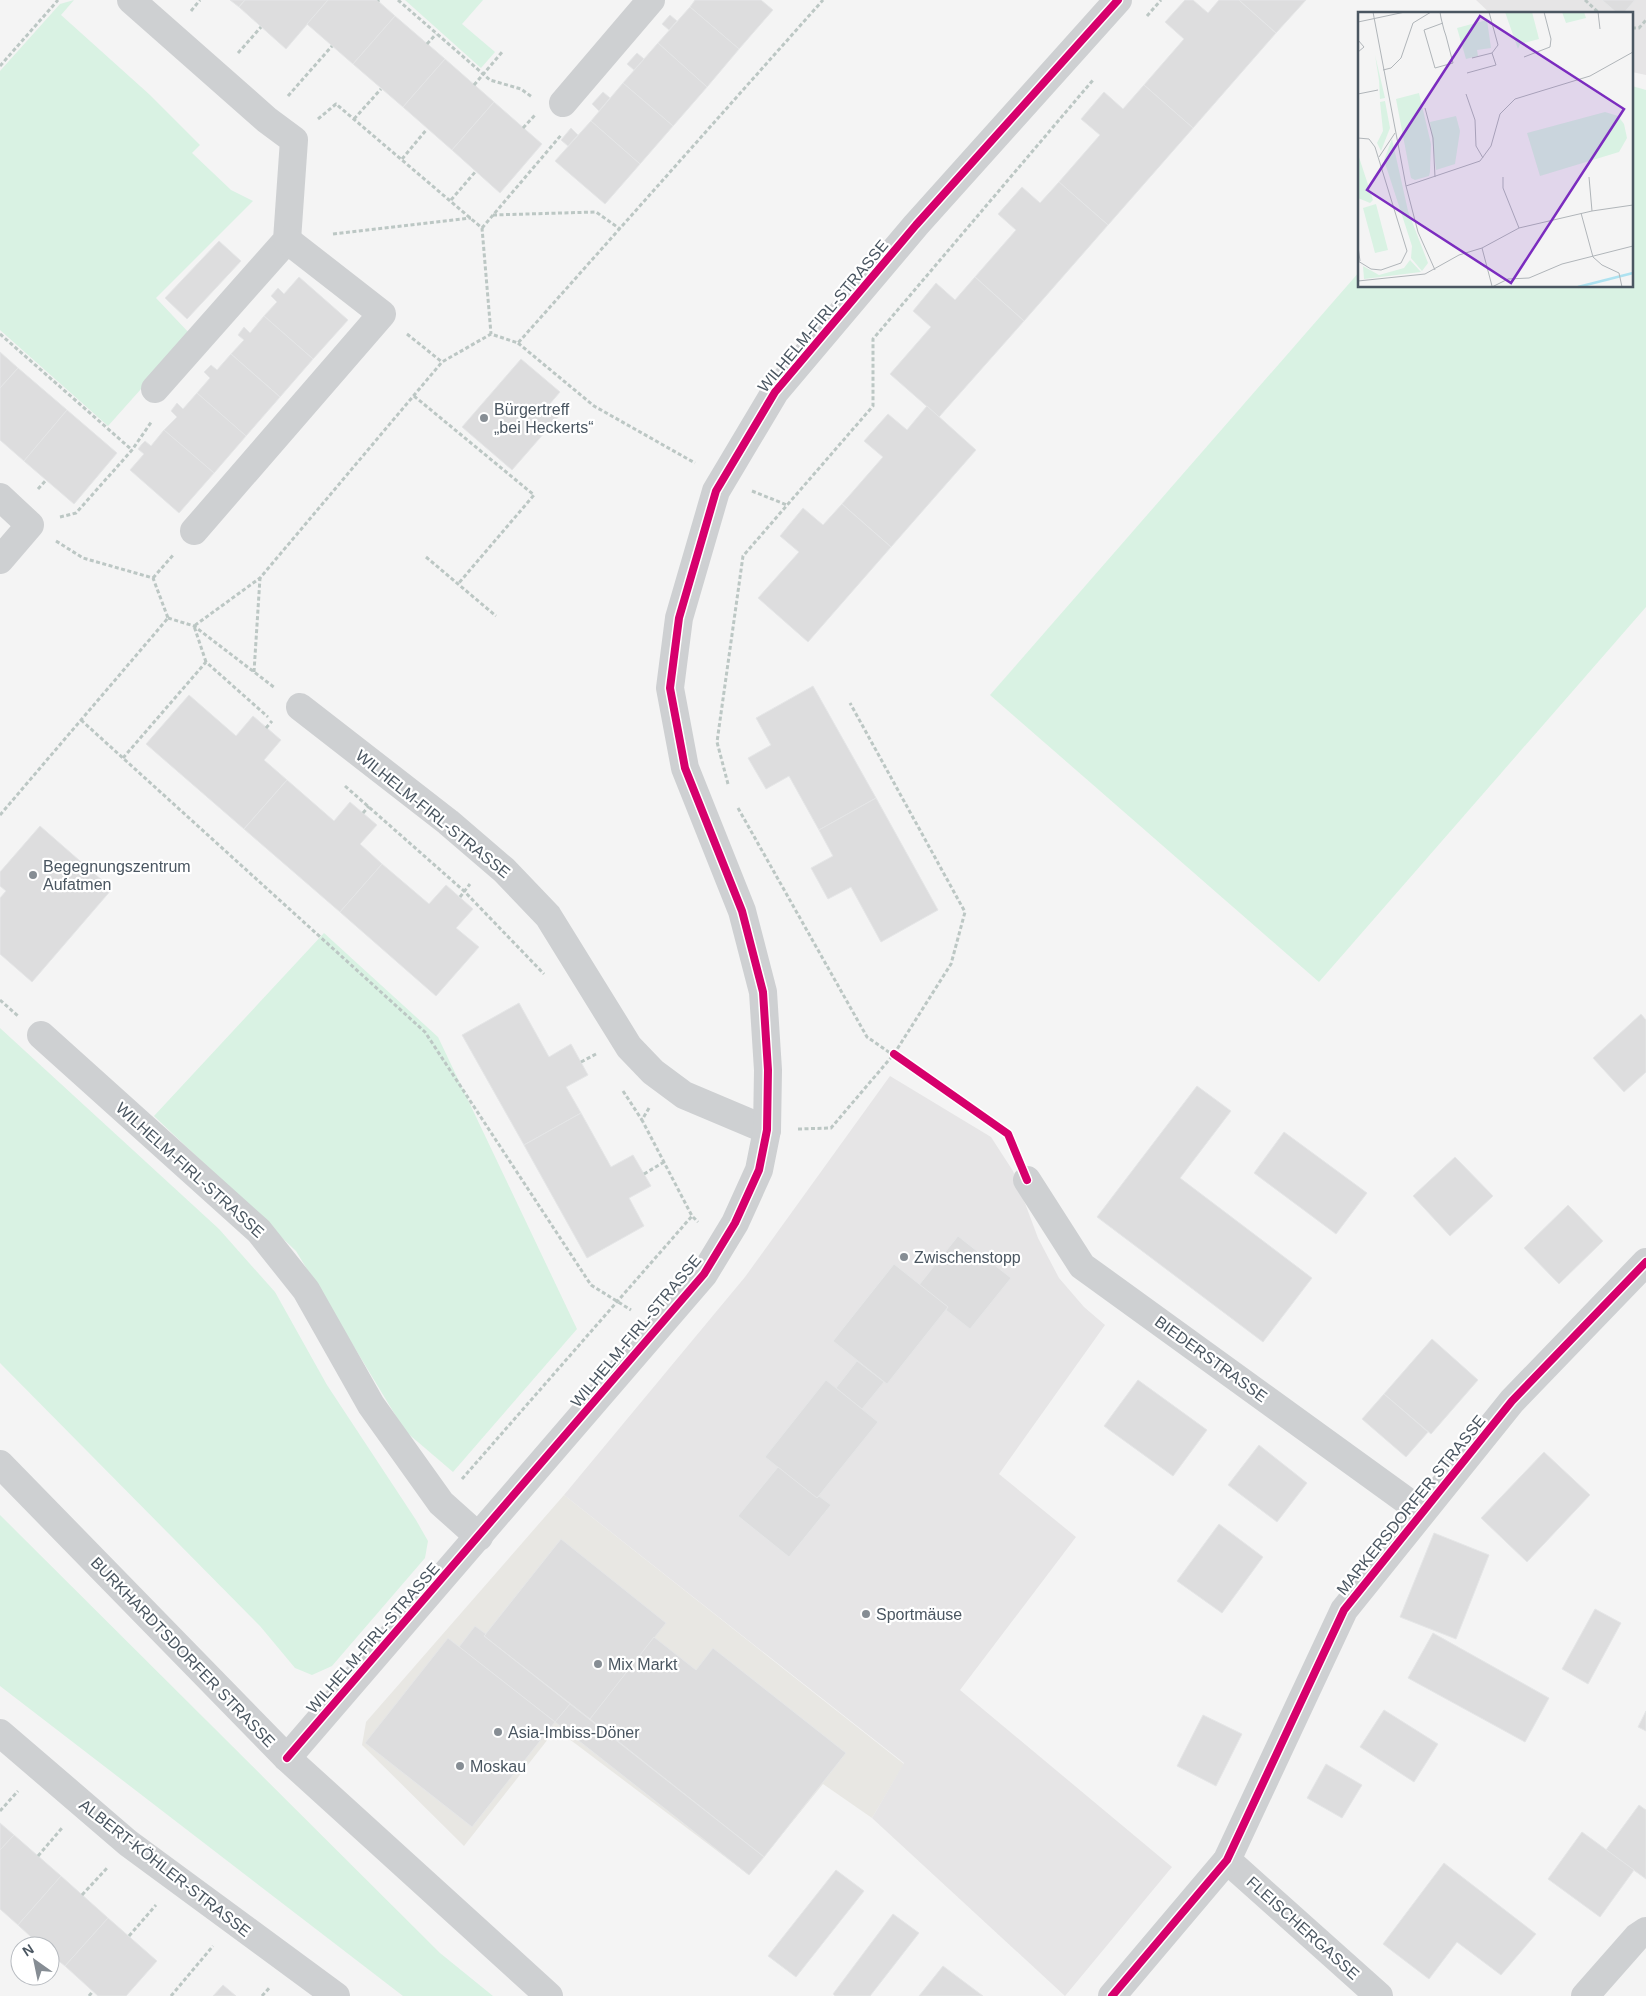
<svg xmlns="http://www.w3.org/2000/svg" width="1646" height="1996" viewBox="0 0 1646 1996" font-family="Arial,sans-serif">
<style>
.commercial{fill:#e8e7e3}
.education{fill:#e6e5e6}
.green{fill:#d9f2e3}
.building{fill:#ddddde;stroke:#e5e6e7}
.lines{fill:none;stroke-linecap:round;stroke-linejoin:round}
.path{stroke:#bcc7c4;stroke-width:3;stroke-dasharray:4 2.5;stroke-linecap:butt}
.minor{stroke:#ced0d2;stroke-width:28}
.cycleway-casing{stroke:#fff;stroke-width:11}
.cycleway{stroke:#d6006c;stroke-width:8}
.poi-dot{fill:#868d94;stroke:#fff;stroke-width:2}
.labels{text-anchor:middle;dominant-baseline:central;stroke-width:4.5;stroke-linejoin:round;paint-order:stroke}
.street-label{font-size:16px;fill:#4a5661;stroke:#fff}
.poi-label{font-size:16px;fill:#4a5661;stroke:#fff;text-anchor:start}
.inset-river{fill:none;stroke:#aee2f0;stroke-width:2.5}
.inset-road{fill:none;stroke:#b0b5b9;stroke-width:1}
.view{fill:#7b2cbf;fill-opacity:0.15;stroke:#7b2cbf;stroke-width:2.5}
.inset-edge{fill:none;stroke:#4a5661;stroke-width:2.5}
</style>
<rect width="100%" height="100%" fill="#f4f4f4"/>
<!-- commercial -->
<path class="commercial" d="M 564,1495 L 904,1764 L 872,1818 L 823,1784 L 749,1875 L 556,1729 L 464,1846 L 362,1745 L 366,1722 Z"/>
<!-- education -->
<g class="education">
<path d="M 1476,0 L 1646,0 L 1646,75 L 1632,72 L 1632,14 L 1491,14 Z"/>
<path d="M 890,1076 L 991,1137 L 1013,1171 L 1038,1238 L 1059,1278 L 1084,1307 L 1105,1325 L 999,1474 L 1076,1537 L 960,1690 L 1172,1867 L 1065,1996 L 872,1818 L 904,1763 L 564,1495 L 745,1277 Z"/>
</g>
<!-- green -->
<g class="green">
<path d="M 74,0 L 61,15 L 150,95 L 200,145 L 192,153 L 231,190 L 253,201 L 156,298 L 190,334 L 108,426 L 0,330 L 0,71 L 60,4 Z"/>
<path d="M 405,0 L 483,0 L 462,24 L 495,52 L 481,68 Z"/>
<path d="M 1632,86 L 1646,90 L 1646,607 L 1319,982 L 990,695 L 1360,271 L 1360,286 L 1632,286 Z"/>
<path d="M 324,933 L 438,1037 L 577,1329 L 453,1472 L 405,1431 L 296,1251 L 154,1116 Z"/>
<path d="M 0,1028 L 219,1229 L 275,1292 L 327,1385 L 416,1520 L 428,1541 L 425,1558 L 332,1666 L 312,1675 L 295,1668 L 260,1626 L 0,1363 Z"/>
<path d="M 0,1515 L 440,1953 L 493,1996 L 403,1996 L 0,1686 Z"/>
</g>
<!-- building -->
<g class="building">
<path d="M 230,0 L 245,0 L 239,7 Z"/>
<path d="M 245,0 L 328,0 L 286,49 L 239,7 Z"/>
<path d="M 328,0 L 377,0 L 395,16 L 353,64 L 307,24 Z"/>
<path d="M 695,0 L 761,0 L 773,10 L 739,49 L 690,7 Z"/>
<path d="M 1185,0 L 1193,0 L 1208,13 L 1219,0 L 1239,0 L 1276,33 L 1193,128 L 1144,85 L 1184,39 L 1165,22 Z"/>
<path d="M 1239,0 L 1306,0 L 1276,33 Z"/>
<path d="M 1602,0 L 1635,0 L 1623,14 L 1618,14 Z"/>
<path d="M 690,7 L 739,49 L 707,87 L 658,43 Z"/>
<path d="M 670,15 L 677,21 L 669,30 L 662,24 Z"/>
<path d="M 395,16 L 445,59 L 403,107 L 353,64 Z"/>
<path d="M 658,43 L 707,87 L 673,126 L 623,83 Z"/>
<path d="M 637,53 L 644,59 L 634,70 L 627,64 Z"/>
<path d="M 445,59 L 494,102 L 452,150 L 403,107 Z"/>
<path d="M 623,83 L 673,126 L 640,164 L 591,121 Z"/>
<path d="M 1144,85 L 1193,128 L 1108,225 L 1059,182 L 1100,135 L 1081,119 L 1104,92 L 1123,109 Z"/>
<path d="M 603,92 L 610,98 L 599,111 L 592,104 Z"/>
<path d="M 494,102 L 542,144 L 500,193 L 452,150 Z"/>
<path d="M 591,121 L 640,164 L 605,204 L 555,161 Z"/>
<path d="M 571,128 L 578,135 L 568,146 L 561,140 Z"/>
<path d="M 1059,182 L 1108,225 L 1024,321 L 975,277 L 1016,230 L 998,214 L 1022,187 L 1040,203 Z"/>
<path d="M 219,241 L 241,261 L 187,319 L 165,298 Z"/>
<path d="M 299,277 L 348,320 L 313,359 L 264,316 L 277,302 L 271,296 L 278,288 L 284,294 Z"/>
<path d="M 975,277 L 1024,321 L 939,417 L 890,374 L 931,327 L 913,311 L 936,283 L 955,300 Z"/>
<path d="M 264,316 L 313,359 L 280,397 L 231,354 L 244,340 L 238,335 L 244,327 L 250,333 Z"/>
<path d="M 0,352 L 18,368 L 0,388 Z"/>
<path d="M 231,354 L 280,397 L 246,436 L 197,393 L 210,378 L 204,372 L 211,365 L 217,370 Z"/>
<path d="M 521,359 L 560,392 L 548,406 L 559,416 L 512,470 L 462,427 Z"/>
<path d="M 18,368 L 67,410 L 24,461 L 0,440 L 0,388 Z"/>
<path d="M 197,393 L 246,436 L 214,473 L 164,430 L 177,417 L 171,411 L 177,403 L 183,409 Z"/>
<path d="M 927,406 L 976,450 L 891,547 L 842,504 L 883,457 L 864,441 L 888,414 L 907,430 Z"/>
<path d="M 67,410 L 117,453 L 74,504 L 24,461 Z"/>
<path d="M 164,430 L 214,473 L 179,513 L 130,470 L 144,454 L 138,449 L 142,444 L 145,441 L 151,446 Z"/>
<path d="M 842,504 L 891,547 L 808,642 L 758,598 L 799,552 L 780,536 L 803,508 L 823,525 Z"/>
<path d="M 813,686 L 876,798 L 819,830 L 789,776 L 766,789 L 748,758 L 771,745 L 756,718 Z"/>
<path d="M 189,695 L 236,736 L 253,716 L 281,740 L 264,760 L 287,780 L 244,829 L 146,744 Z"/>
<path d="M 287,780 L 334,821 L 350,802 L 377,825 L 360,844 L 382,864 L 340,912 L 244,829 Z"/>
<path d="M 876,798 L 938,910 L 881,942 L 851,887 L 828,899 L 811,868 L 833,856 L 819,830 Z"/>
<path d="M 40,826 L 112,889 L 32,982 L 0,954 L 0,898 L 6,891 L 0,886 L 0,872 Z"/>
<path d="M 382,864 L 429,904 L 446,885 L 473,909 L 456,928 L 479,947 L 436,996 L 340,912 Z"/>
<path d="M 519,1003 L 549,1057 L 571,1044 L 588,1075 L 566,1087 L 581,1113 L 524,1145 L 462,1035 Z"/>
<path d="M 1641,1014 L 1646,1020 L 1646,1072 L 1624,1092 L 1593,1058 Z"/>
<path d="M 1197,1086 L 1231,1111 L 1180,1178 L 1312,1278 L 1263,1342 L 1097,1217 Z"/>
<path d="M 581,1113 L 611,1167 L 633,1155 L 651,1186 L 629,1198 L 644,1226 L 587,1258 L 524,1145 Z"/>
<path d="M 1284,1132 L 1367,1193 L 1336,1234 L 1254,1173 Z"/>
<path d="M 1455,1157 L 1493,1196 L 1450,1236 L 1413,1196 Z"/>
<path d="M 1568,1205 L 1603,1241 L 1559,1284 L 1524,1248 Z"/>
<path d="M 958,1236 L 1011,1278 L 970,1329 L 946,1310 L 948,1307 L 919,1285 Z"/>
<path d="M 894,1264 L 948,1307 L 887,1384 L 833,1341 Z"/>
<path d="M 1432,1339 L 1478,1380 L 1431,1434 L 1384,1394 Z"/>
<path d="M 857,1361 L 884,1382 L 862,1409 L 836,1388 Z"/>
<path d="M 826,1380 L 878,1422 L 817,1498 L 765,1457 Z"/>
<path d="M 1138,1380 L 1207,1430 L 1173,1476 L 1104,1426 Z"/>
<path d="M 1384,1394 L 1428,1432 L 1406,1457 L 1362,1419 Z"/>
<path d="M 1259,1445 L 1307,1483 L 1277,1522 L 1228,1485 Z"/>
<path d="M 1544,1452 L 1590,1495 L 1527,1562 L 1481,1518 Z"/>
<path d="M 778,1467 L 817,1498 L 819,1496 L 831,1505 L 789,1557 L 738,1516 Z"/>
<path d="M 1219,1524 L 1263,1557 L 1222,1613 L 1177,1581 Z"/>
<path d="M 1434,1533 L 1489,1555 L 1456,1639 L 1400,1617 Z"/>
<path d="M 561,1539 L 666,1623 L 590,1719 L 484,1636 Z"/>
<path d="M 1595,1609 L 1621,1623 L 1588,1684 L 1562,1669 Z"/>
<path d="M 475,1626 L 486,1634 L 484,1636 L 570,1704 L 555,1722 L 459,1647 Z"/>
<path d="M 1433,1633 L 1549,1698 L 1525,1742 L 1408,1678 Z"/>
<path d="M 654,1637 L 696,1670 L 713,1648 L 846,1753 L 764,1857 L 590,1719 Z"/>
<path d="M 448,1638 L 555,1722 L 472,1827 L 365,1743 Z"/>
<path d="M 570,1704 L 764,1857 L 749,1875 L 555,1722 Z"/>
<path d="M 1384,1710 L 1438,1744 L 1414,1782 L 1360,1747 Z"/>
<path d="M 1646,1711 L 1646,1731 L 1638,1727 Z"/>
<path d="M 1203,1715 L 1242,1734 L 1216,1786 L 1177,1766 Z"/>
<path d="M 1326,1764 L 1362,1785 L 1342,1818 L 1307,1798 Z"/>
<path d="M 1639,1805 L 1646,1810 L 1646,1879 L 1606,1850 Z"/>
<path d="M 0,1823 L 14,1835 L 0,1850 Z"/>
<path d="M 1582,1832 L 1634,1870 L 1600,1917 L 1548,1879 Z"/>
<path d="M 14,1835 L 61,1876 L 18,1925 L 0,1909 L 0,1850 Z"/>
<path d="M 1444,1863 L 1536,1934 L 1501,1975 L 1457,1942 L 1429,1979 L 1383,1944 Z"/>
<path d="M 836,1870 L 864,1891 L 796,1977 L 768,1956 Z"/>
<path d="M 61,1876 L 108,1918 L 65,1966 L 50,1954 L 50,1946 L 41,1946 L 18,1925 Z"/>
<path d="M 893,1914 L 919,1933 L 870,1996 L 835,1996 L 833,1994 Z"/>
<path d="M 108,1918 L 157,1961 L 126,1996 L 98,1996 L 65,1966 Z"/>
<path d="M 943,1966 L 983,1996 L 919,1996 Z"/>
<path d="M 223,1985 L 236,1996 L 213,1996 Z"/>
</g>
<g class="lines">
<!-- path -->
<g class="path">
<path d="M 398,0 L 490,80 L 521,89 L 532,97"/>
<path d="M 1585,0 L 1600,14"/>
<path d="M 378,1 L 379,0"/>
<path d="M 191,11 L 200,0"/>
<path d="M 1147,16 L 1161,0"/>
<path d="M 1632,28 L 1639,28 L 1646,20"/>
<path d="M 427,44 L 436,34"/>
<path d="M 238,53 L 261,27"/>
<path d="M 0,66 L 58,0"/>
<path d="M 474,85 L 503,51"/>
<path d="M 288,96 L 332,46"/>
<path d="M 318,119 L 336,104 L 482,228 L 491,334"/>
<path d="M 354,119 L 381,89"/>
<path d="M 523,128 L 535,115"/>
<path d="M 402,159 L 427,129"/>
<path d="M 451,200 L 476,171"/>
<path d="M 493,215 L 596,212 L 620,229"/>
<path d="M 482,228 L 562,134"/>
<path d="M 333,234 L 471,218"/>
<path d="M 0,334 L 132,450"/>
<path d="M 407,334 L 442,362"/>
<path d="M 518,343 L 594,406 L 695,463"/>
<path d="M 414,396 L 534,495 L 458,584"/>
<path d="M 38,489 L 46,480"/>
<path d="M 752,491 L 787,505"/>
<path d="M 60,517 L 76,513 L 132,450 L 152,421"/>
<path d="M 56,541 L 83,558 L 153,578 L 168,618"/>
<path d="M 426,557 L 496,616"/>
<path d="M 153,578 L 174,554"/>
<path d="M 168,618 L 194,626 L 275,688"/>
<path d="M 206,662 L 194,626 L 260,578 L 442,362 L 491,334 L 518,343 L 823,0"/>
<path d="M 254,672 L 260,578"/>
<path d="M 81,720 L 425,1032 L 591,1285 L 631,1310"/>
<path d="M 266,728 L 272,721"/>
<path d="M 123,758 L 206,662 L 268,717"/>
<path d="M 728,784 L 717,742 L 743,556 L 873,406 L 873,339 L 1093,80"/>
<path d="M 345,786 L 464,891 L 544,974"/>
<path d="M 738,808 L 867,1037 L 1008,1134 L 1016,1152"/>
<path d="M 363,813 L 369,806"/>
<path d="M 0,815 L 168,618"/>
<path d="M 460,897 L 470,884"/>
<path d="M 0,1000 L 18,1016"/>
<path d="M 581,1062 L 596,1054"/>
<path d="M 623,1091 L 642,1120"/>
<path d="M 649,1108 L 642,1120 L 692,1216 L 698,1222"/>
<path d="M 798,1129 L 831,1128 L 894,1054 L 951,964 L 965,912 L 850,703"/>
<path d="M 644,1174 L 664,1162"/>
<path d="M 462,1479 L 692,1216"/>
<path d="M 0,1811 L 18,1791"/>
<path d="M 38,1856 L 62,1828"/>
<path d="M 82,1895 L 107,1868"/>
<path d="M 129,1936 L 156,1905"/>
<path d="M 89,1996 L 93,1991"/>
<path d="M 171,1996 L 213,1946"/>
<path d="M 262,1996 L 270,1987"/>
</g>
<!-- minor -->
<g class="minor">
<path d="M 131,0 L 267,120 L 294,140 L 287,240 L 155,389"/>
<path d="M 563,103 L 651,0"/>
<path d="M 0,497 L 30,525 L 0,560"/>
<path d="M 194,531 L 382,314 L 287,240"/>
<path d="M 300,707 L 448,822 L 504,870 L 548,916 L 629,1047 L 653,1072 L 684,1095 L 767,1130"/>
<path d="M 41,1035 L 259,1231 L 306,1290 L 371,1405 L 441,1503 L 479,1537"/>
<path d="M 1027,1180 L 1082,1266 L 1422,1512"/>
<path d="M 0,1464 L 287,1758 L 549,1996"/>
<path d="M 0,1733 L 128,1843 L 336,1996"/>
<path d="M 287,1758 L 704,1274 L 735,1223 L 759,1170 L 767,1130 L 768,1070 L 763,992 L 742,911 L 685,768 L 670,688 L 679,618 L 716,491 L 775,392 L 916,225 L 1118,0"/>
<path d="M 1227,1860 L 1379,1996"/>
<path d="M 1112,1996 L 1227,1860 L 1344,1610 L 1512,1401 L 1646,1262"/>
<path d="M 1585,1996 L 1637,1937 L 1646,1931"/>
</g>
<!-- cycleway casing -->
<g class="cycleway-casing">
<g id="cycleway">
<path d="M 894,1054 L 1008,1134 L 1027,1180"/>
<path d="M 287,1758 L 704,1274 L 735,1223 L 759,1170 L 767,1130 L 768,1070 L 763,992 L 742,911 L 685,768 L 670,688 L 679,618 L 716,491 L 775,392 L 916,225 L 1118,0"/>
<path d="M 1112,1996 L 1227,1860 L 1344,1610 L 1512,1401 L 1646,1262"/>
</g>
</g>
<!-- cycleway -->
<use href="#cycleway" class="cycleway"/>
</g>
<!-- markers -->
<g class="poi-dot">
<circle cx="484" cy="418" r="5"/>
<circle cx="33" cy="875" r="5"/>
<circle cx="904" cy="1257" r="5"/>
<circle cx="866" cy="1614" r="5"/>
<circle cx="598" cy="1664" r="5"/>
<circle cx="498" cy="1732" r="5"/>
<circle cx="460" cy="1766" r="5"/>
</g>
<g class="labels">
<!-- street labels -->
<g class="street-label">
<text transform="translate(823 316) rotate(-50)">WILHELM-FIRL-STRASSE</text>
<text transform="translate(433 814) rotate(39)">WILHELM-FIRL-STRASSE</text>
<text transform="translate(190 1170) rotate(42)">WILHELM-FIRL-STRASSE</text>
<text transform="translate(636 1331) rotate(-50)">WILHELM-FIRL-STRASSE</text>
<text transform="translate(1211 1359) rotate(36)">BIEDERSTRASSE</text>
<text transform="translate(1411 1505) rotate(-51)">MARKERSDORFER STRASSE</text>
<text transform="translate(373 1638) rotate(-49)">WILHELM-FIRL-STRASSE</text>
<text transform="translate(183 1652) rotate(46)">BURKHARDTSDORFER STRASSE</text>
<text transform="translate(165 1868) rotate(38)">ALBERT-KÖHLER-STRASSE</text>
<text transform="translate(1303 1928) rotate(42)">FLEISCHERGASSE</text>
</g>
<!-- poi labels -->
<g class="poi-label">
<text x="494" y="409">Bürgertreff<tspan x="494" dy="18">„bei Heckerts“</tspan></text>
<text x="43" y="866">Begegnungszentrum<tspan x="43" dy="18">Aufatmen</tspan></text>
<text x="914" y="1257">Zwischenstopp</text>
<text x="876" y="1614">Sportmäuse</text>
<text x="608" y="1664">Mix Markt</text>
<text x="508" y="1732">Asia-Imbiss-Döner</text>
<text x="470" y="1766">Moskau</text>
</g>
</g>
<!-- overview -->
<g transform="translate(1358 12)">
<rect width="275" height="275" fill="#f4f4f4"/>
<path d="M 147,0 L 174,0 L 181,27 L 162,32 L 160,37 ZM 204,0 L 226,0 L 228,6 L 208,11 ZM 129,8 L 133,36 L 119,38 L 120,44 L 108,47 L 99,16 ZM 17,43 L 27,86 L 22,87 L 21,68 ZM 61,81 L 73,132 L 72,160 L 71,164 L 57,168 L 53,166 L 38,87 ZM 27,89 L 32,116 L 23,139 L 19,131 L 25,119 L 22,90 ZM 247,100 L 260,104 L 266,112 L 269,126 L 261,140 L 182,164 L 169,121 ZM 98,104 L 102,119 L 97,152 L 78,158 L 72,110 ZM 34,127 L 50,199 L 70,251 L 64,259 L 53,246 L 54,234 L 26,148 ZM 0,142 L 15,188 L 12,191 L 0,186 ZM 18,192 L 30,238 L 17,241 L 5,196 ZM 52,248 L 63,260 L 6,267 L 5,254 L 21,263 L 46,256 Z" fill="#d9f2e3"/>
<path class="inset-river" d="M 220,275 L 275,261"/>
<path class="inset-road" d="M 15,0 L 48,174 L 60,220 L 77,258M 82,0 L 83,6 L 86,18 L 88,24 L 95,51 L 77,56 L 66,18 L 85,11M 240,0 L 242,17M 0,10 L 47,0M 0,28 L 6,35 L 0,40M 166,45 L 192,35 L 193,27 L 186,0M 114,46 L 134,41 L 140,33 L 131,0M 25,58 L 33,56 L 43,46 L 55,11 L 73,0M 109,61 L 138,53 L 134,41M 0,82 L 20,78M 108,82 L 117,108 L 118,134 L 125,146M 67,96 L 75,126 L 77,165M 0,126 L 11,127 L 17,135 L 49,239 L 43,251 L 23,258 L 13,257 L 0,249M 21,145 L 37,121M 145,165 L 145,176 L 161,216M 231,165 L 234,199M 48,174 L 122,149 L 133,134 L 142,102 L 157,87 L 232,64 L 275,40M 223,201 L 235,245 L 244,253 L 261,261 L 264,275M 0,234 L 2,249M 124,236 L 134,274M 0,269 L 67,262 L 101,243 L 124,236 L 161,216 L 234,199 L 275,193M 134,275 L 150,267 L 171,266 L 204,252 L 275,234"/>
<path class="view" d="M 122,4 L 266,97 L 153,271 L 9,178 Z"/>
<rect width="275" height="275" class="inset-edge"/>
</g>
<!-- north arrow -->
<g transform="translate(35 1961) rotate(327)"><circle r="24" fill="#ffffff" stroke="#b7bbc0"/>
<path d="M0-4L9 19L0 12L-9 19Z" fill="#868d94"/>
<text y="-8" font-size="14" font-weight="bold" text-anchor="middle" fill="#4a5661">N</text>
</g>
</svg>
